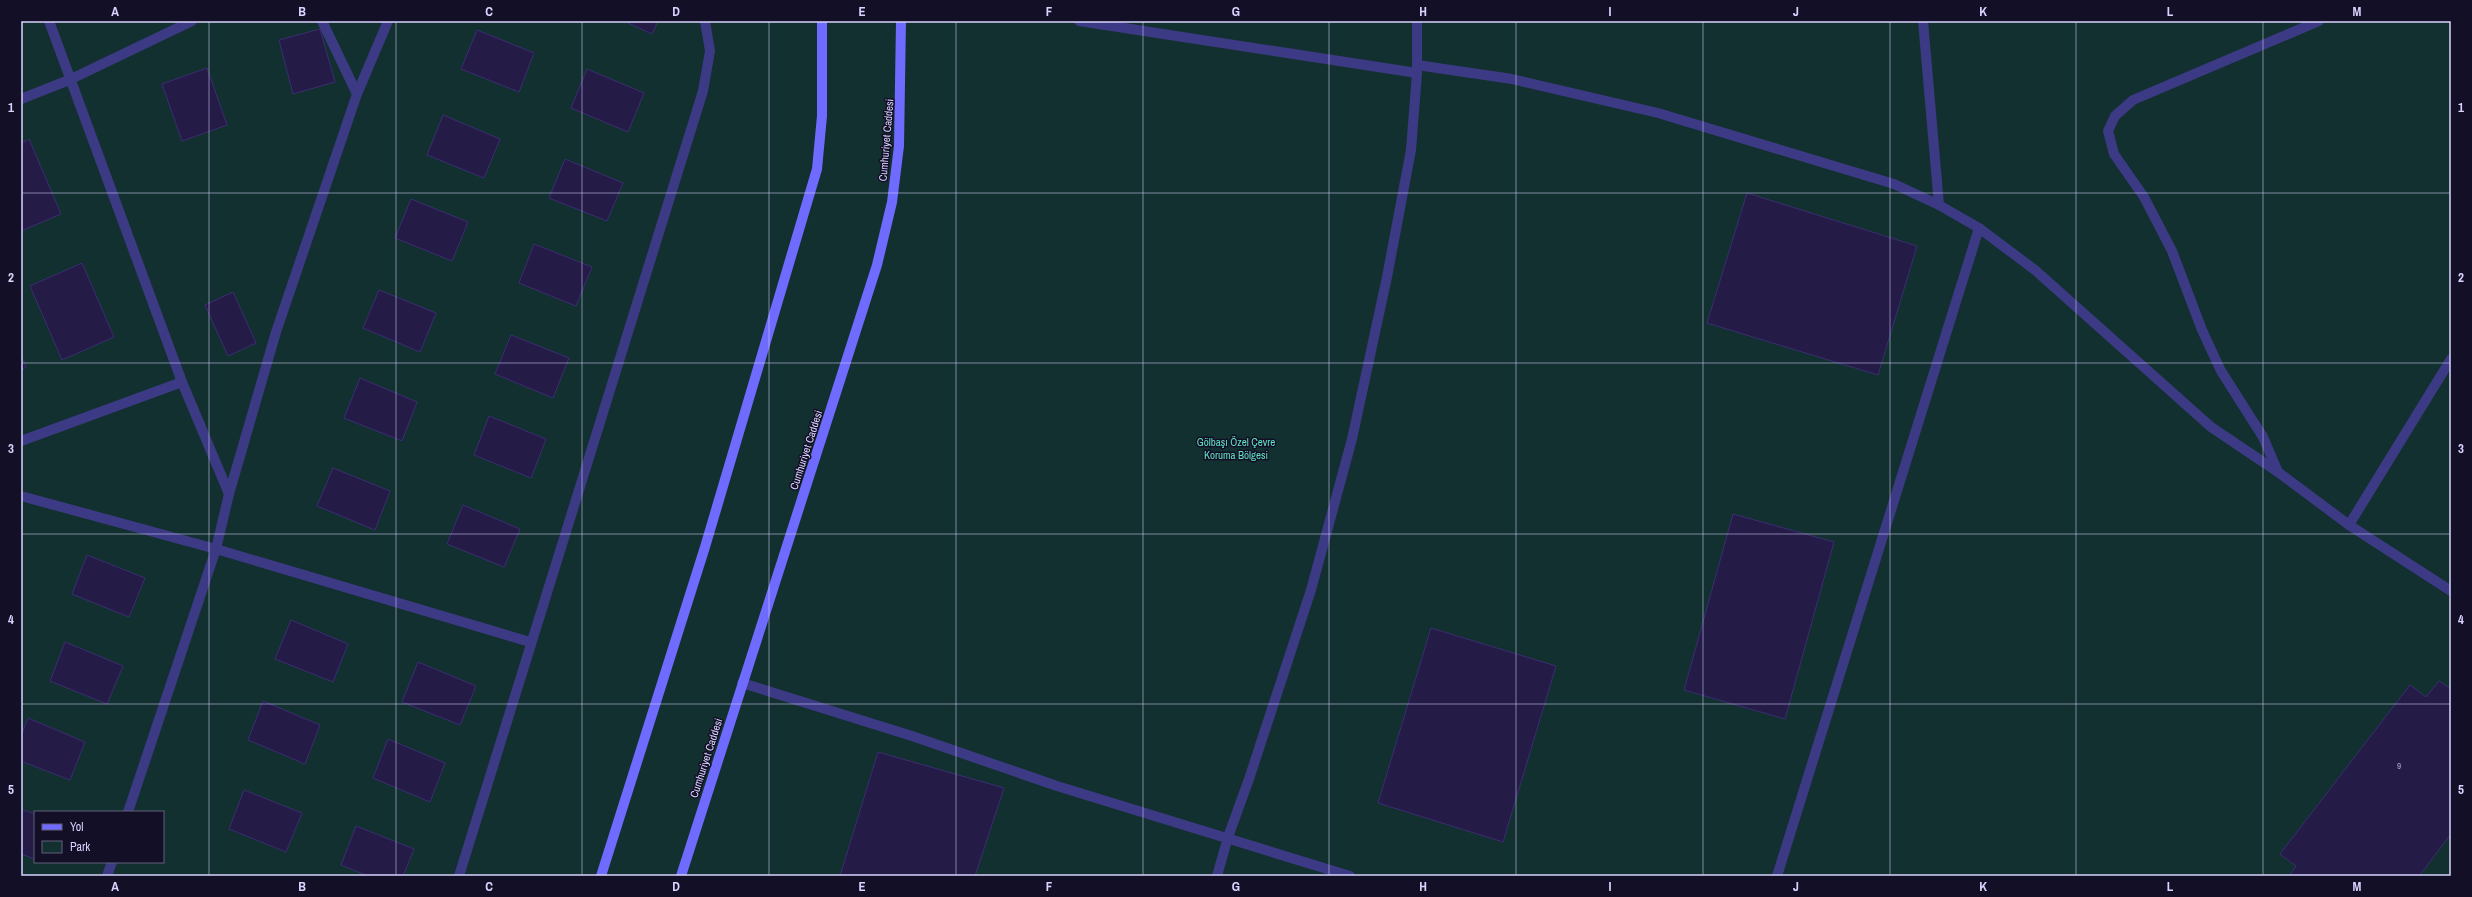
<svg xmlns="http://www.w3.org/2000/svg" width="2472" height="897" viewBox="0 0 2472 897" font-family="'Archivo Narrow',sans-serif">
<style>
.green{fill:#12302f;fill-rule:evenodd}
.building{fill:#241b47;stroke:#3b2d73}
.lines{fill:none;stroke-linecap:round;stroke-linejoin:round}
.minor{stroke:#3d3a85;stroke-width:10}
.secondary{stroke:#6f6bff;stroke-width:10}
.grid{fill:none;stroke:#d9d4ff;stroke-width:1;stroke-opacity:0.55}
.labels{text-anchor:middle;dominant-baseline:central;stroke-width:3;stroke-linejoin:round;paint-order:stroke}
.number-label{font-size:9px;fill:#aca6d1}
.street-label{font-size:11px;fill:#d9d4ff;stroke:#130f26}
.park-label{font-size:11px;fill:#5fe0c0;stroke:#130f26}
.neatline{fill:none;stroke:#d9d4ff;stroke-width:1.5}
.grid-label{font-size:13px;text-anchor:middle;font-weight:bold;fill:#d9d4ff}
</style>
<rect width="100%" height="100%" fill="#130f26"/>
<!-- green -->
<path class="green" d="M 21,21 L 2451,21 L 2451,876 L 21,876 ZM 35,812 L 163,812 L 163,862 L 35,862 Z"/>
<!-- building -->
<g class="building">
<path d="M 624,21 L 658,21 L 652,34 Z"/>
<path d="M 320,29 L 335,82 L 293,94 L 279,40 Z"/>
<path d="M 477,30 L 534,53 L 519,92 L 461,69 Z"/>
<path d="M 207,68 L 227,125 L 182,141 L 162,84 Z"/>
<path d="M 587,69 L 644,93 L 628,132 L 571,108 Z"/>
<path d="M 443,115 L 500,139 L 484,178 L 427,155 Z"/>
<path d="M 29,139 L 61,214 L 21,231 L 21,143 Z"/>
<path d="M 565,159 L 623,183 L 607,221 L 549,198 Z"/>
<path d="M 1747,193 L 1917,246 L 1878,375 L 1707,323 Z"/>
<path d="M 411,199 L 468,222 L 452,261 L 395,238 Z"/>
<path d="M 534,244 L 592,267 L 576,306 L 519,283 Z"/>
<path d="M 82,263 L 114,337 L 62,360 L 30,286 Z"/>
<path d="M 379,290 L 436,313 L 420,352 L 363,328 Z"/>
<path d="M 233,292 L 256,343 L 228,356 L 205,305 Z"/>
<path d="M 511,335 L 569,358 L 553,398 L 495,374 Z"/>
<path d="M 21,355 L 26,367 L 21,370 Z"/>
<path d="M 360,378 L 417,402 L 402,441 L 344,418 Z"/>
<path d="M 489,416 L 546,439 L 531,478 L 474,455 Z"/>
<path d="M 333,468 L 390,491 L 375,530 L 317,506 Z"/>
<path d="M 463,505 L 520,529 L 504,567 L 447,544 Z"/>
<path d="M 1733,514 L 1834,542 L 1785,719 L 1684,690 Z"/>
<path d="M 87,555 L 145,578 L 129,617 L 72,594 Z"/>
<path d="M 291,620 L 348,644 L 333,682 L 275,659 Z"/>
<path d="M 1431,628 L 1556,666 L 1503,842 L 1378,803 Z"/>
<path d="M 65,642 L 123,666 L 107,704 L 50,681 Z"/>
<path d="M 418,662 L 476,686 L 460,725 L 402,702 Z"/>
<path d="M 2439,681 L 2451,689 L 2451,834 L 2419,876 L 2289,876 L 2296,866 L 2280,854 L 2410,685 L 2426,697 Z"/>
<path d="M 263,701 L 320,725 L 305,764 L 248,740 Z"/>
<path d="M 28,718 L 85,742 L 70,780 L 21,761 L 21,736 Z"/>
<path d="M 388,739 L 445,763 L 430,802 L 373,778 Z"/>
<path d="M 878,752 L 1004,788 L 975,876 L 840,876 Z"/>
<path d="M 244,790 L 302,813 L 286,852 L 229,829 Z"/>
<path d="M 21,809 L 35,814 L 35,859 L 21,854 Z"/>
<path d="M 356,826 L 414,849 L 403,876 L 368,876 L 341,865 Z"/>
</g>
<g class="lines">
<!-- minor -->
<g class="minor">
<path d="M 49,21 L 182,382 L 229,494"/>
<path d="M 322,21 L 357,94"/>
<path d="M 1079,21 L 1417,73"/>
<path d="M 1923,21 L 1939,205"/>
<path d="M 1417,65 L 1512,79 L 1658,113 L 1894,184 L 1939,205 L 1979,228 L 2035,270 L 2211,427 L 2278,472 L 2349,525 L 2451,591"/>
<path d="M 21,99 L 69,80 L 192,21"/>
<path d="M 21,441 L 182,382"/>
<path d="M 2278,472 L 2263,437 L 2221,371 L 2202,330 L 2172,251 L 2144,197 L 2114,154 L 2108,131 L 2115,116 L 2133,100 L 2319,21"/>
<path d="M 21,496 L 216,549 L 530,642"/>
<path d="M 2349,525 L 2451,359"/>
<path d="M 742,683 L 912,736 L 1057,786 L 1350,876"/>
<path d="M 128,812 L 216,549 L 229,494 L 276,332 L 357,94 L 388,21"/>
<path d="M 107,876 L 112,862"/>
<path d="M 459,876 L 703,91 L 710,51 L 705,21"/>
<path d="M 1217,876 L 1228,837 L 1249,779 L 1311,590 L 1352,439 L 1387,277 L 1411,150 L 1417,73 L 1417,21"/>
<path d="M 1777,876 L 1979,228"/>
</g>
<!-- secondary -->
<g class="secondary">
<path d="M 601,876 L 705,547 L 817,169 L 822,116 L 822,21"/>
<path d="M 681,876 L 877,265 L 892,202 L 899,146 L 901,21"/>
</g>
</g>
<!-- grid -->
<path class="grid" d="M 209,21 L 209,876M 396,21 L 396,876M 582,21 L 582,876M 769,21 L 769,876M 956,21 L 956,876M 1143,21 L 1143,876M 1329,21 L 1329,876M 1516,21 L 1516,876M 1703,21 L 1703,876M 1890,21 L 1890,876M 2076,21 L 2076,876M 2263,21 L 2263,876M 21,193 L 2451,193M 21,363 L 2451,363M 21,534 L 2451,534M 21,704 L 2451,704"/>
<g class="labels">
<!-- number labels -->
<g class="number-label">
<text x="2399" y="766">9</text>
</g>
<!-- street labels -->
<g class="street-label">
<text transform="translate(886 140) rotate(-85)">Cumhuriyet Caddesi</text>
<text transform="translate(806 450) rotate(-72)">Cumhuriyet Caddesi</text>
<text transform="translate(706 758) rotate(-72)">Cumhuriyet Caddesi</text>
</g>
<!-- park labels -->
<g class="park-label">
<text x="1236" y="442">Gölbaşı Özel Çevre<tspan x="1236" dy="13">Koruma Bölgesi</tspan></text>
</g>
</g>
<!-- border -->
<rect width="2472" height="897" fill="none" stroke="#130f26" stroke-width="44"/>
<!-- legend -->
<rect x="34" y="811" width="130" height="52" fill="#130f26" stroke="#625e7d"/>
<rect x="42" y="824" width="20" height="6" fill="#6f6bff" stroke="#625e7d"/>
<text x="70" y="831" font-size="12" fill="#d9d4ff">Yol</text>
<rect x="42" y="841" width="20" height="12" fill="#12302f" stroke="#625e7d"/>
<text x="70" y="851" font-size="12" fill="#d9d4ff">Park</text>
<rect x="22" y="22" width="2428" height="853" class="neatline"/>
<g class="grid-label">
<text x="115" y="16">A</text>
<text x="302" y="16">B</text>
<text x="489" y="16">C</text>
<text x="676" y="16">D</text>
<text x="862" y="16">E</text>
<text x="1049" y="16">F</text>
<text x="1236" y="16">G</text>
<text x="1423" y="16">H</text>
<text x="1610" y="16">I</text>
<text x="1796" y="16">J</text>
<text x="1983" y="16">K</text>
<text x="2170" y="16">L</text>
<text x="2357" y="16">M</text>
<text x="11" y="112">1</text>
<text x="2461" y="112">1</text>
<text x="11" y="282">2</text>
<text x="2461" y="282">2</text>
<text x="11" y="453">3</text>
<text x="2461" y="453">3</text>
<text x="11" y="624">4</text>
<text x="2461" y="624">4</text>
<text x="11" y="794">5</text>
<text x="2461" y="794">5</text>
<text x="115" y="891">A</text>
<text x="302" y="891">B</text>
<text x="489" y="891">C</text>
<text x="676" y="891">D</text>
<text x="862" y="891">E</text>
<text x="1049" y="891">F</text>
<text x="1236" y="891">G</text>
<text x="1423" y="891">H</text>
<text x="1610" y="891">I</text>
<text x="1796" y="891">J</text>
<text x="1983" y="891">K</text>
<text x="2170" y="891">L</text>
<text x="2357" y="891">M</text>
</g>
</svg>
